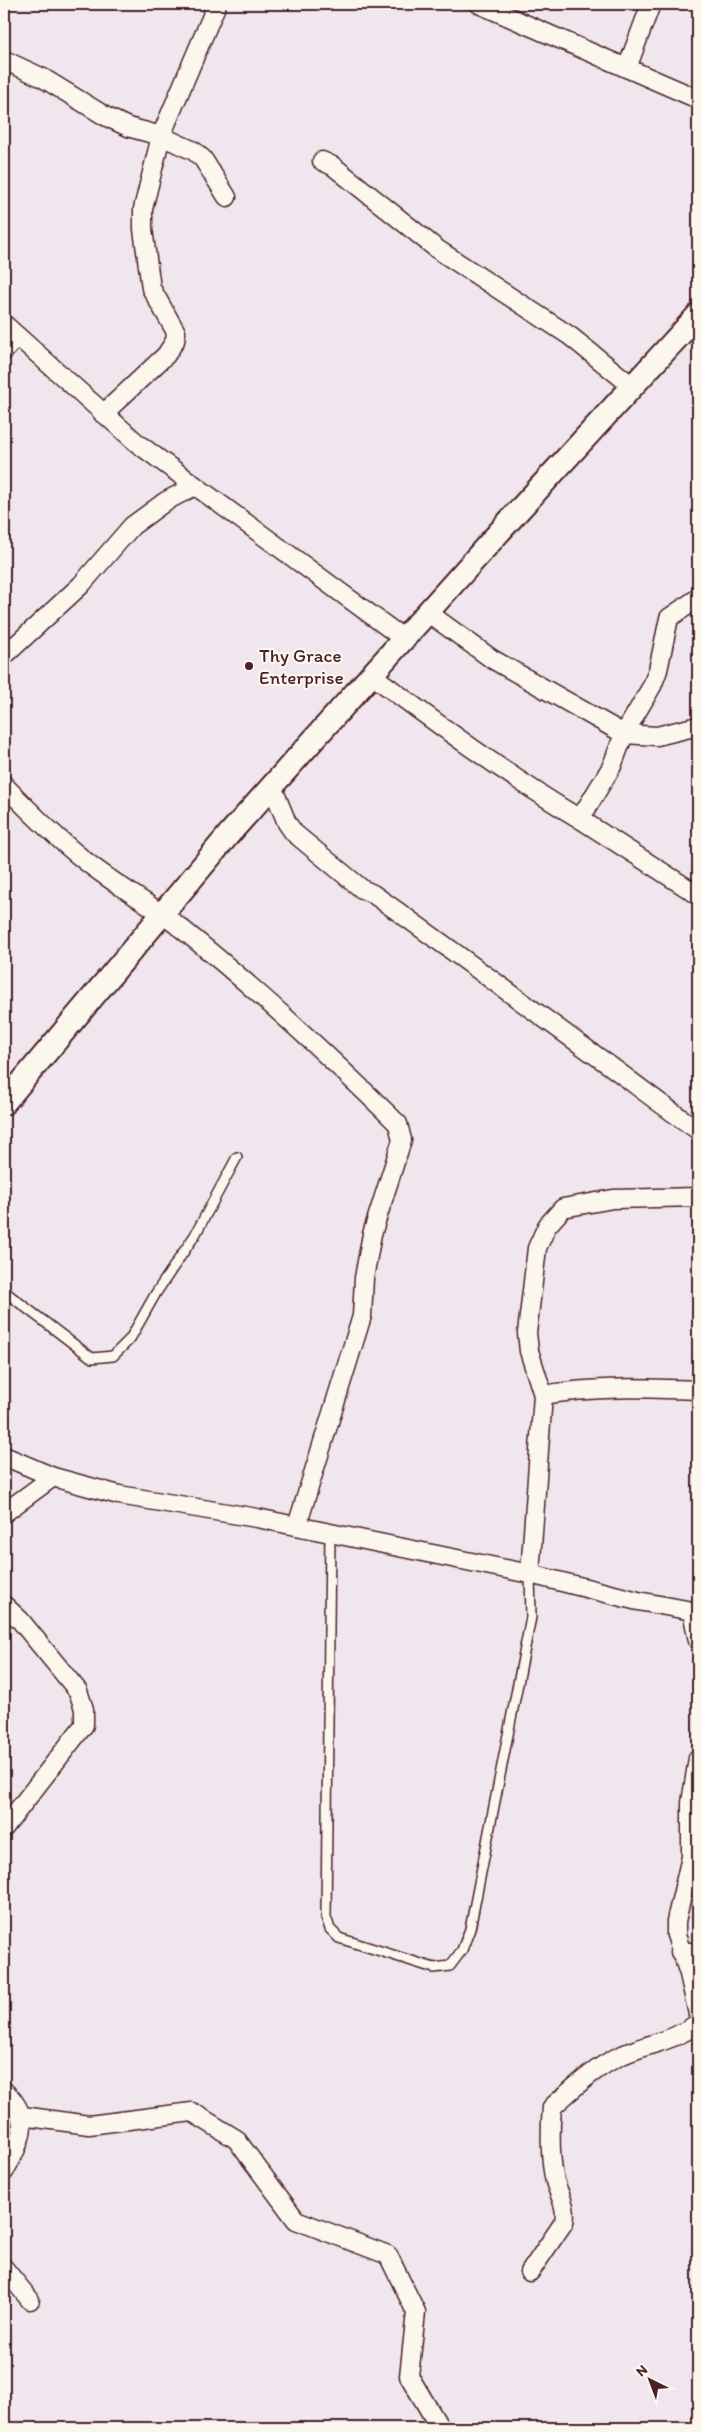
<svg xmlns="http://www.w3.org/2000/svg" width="702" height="2432" viewBox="0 0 702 2432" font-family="Itim,sans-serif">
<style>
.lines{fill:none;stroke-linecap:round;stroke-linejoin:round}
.service-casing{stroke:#4a1f2b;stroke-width:12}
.minor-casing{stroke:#4a1f2b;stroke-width:21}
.tertiary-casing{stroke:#4a1f2b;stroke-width:26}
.service{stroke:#fbf7ec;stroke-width:9}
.minor{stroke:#fbf7ec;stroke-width:18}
.tertiary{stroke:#fbf7ec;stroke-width:22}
.poi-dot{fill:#4a1f2b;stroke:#fbf7ec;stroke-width:2}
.labels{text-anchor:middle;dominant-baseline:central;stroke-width:4.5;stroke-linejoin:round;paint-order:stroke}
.poi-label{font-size:19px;fill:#4a1f2b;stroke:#fbf7ec;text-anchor:start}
</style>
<rect width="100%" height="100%" fill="#f1e6ed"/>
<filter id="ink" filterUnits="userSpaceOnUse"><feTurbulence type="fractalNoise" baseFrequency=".02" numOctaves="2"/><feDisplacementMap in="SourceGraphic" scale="10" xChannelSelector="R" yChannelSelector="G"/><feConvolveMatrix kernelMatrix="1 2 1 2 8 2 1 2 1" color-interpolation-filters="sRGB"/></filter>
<g filter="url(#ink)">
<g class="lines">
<!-- service casing -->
<g class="service-casing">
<g id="service">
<path d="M 4,1291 L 92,1358 L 113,1356 L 130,1339 L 156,1293 L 195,1235 L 237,1157"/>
<path d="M 330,1534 L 326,1917 L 330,1929 L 339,1938 L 434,1968 L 450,1966 L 462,1950 L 470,1929 L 531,1617 L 530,1574"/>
</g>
</g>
<!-- minor casing -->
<g class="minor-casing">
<g id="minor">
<path d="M 479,4 L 698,99"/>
<path d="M 4,60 L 43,78 L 105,116 L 128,127 L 161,136 L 194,151 L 203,159 L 227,197"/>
<path d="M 627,68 L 651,4"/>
<path d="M 322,161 L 333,166 L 437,249 L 570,336 L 632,386"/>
<path d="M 4,324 L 137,443 L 404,639"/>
<path d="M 4,351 L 17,336"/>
<path d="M 103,414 L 166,355 L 175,341 L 176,332 L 151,288 L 143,229 L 143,209 L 161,136 L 217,4"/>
<path d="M 698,598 L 669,618 L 658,670 L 652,686 L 624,734 L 612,766 L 580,819 L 698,895"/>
<path d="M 427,612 L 492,659 L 624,734 L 657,736 L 698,726"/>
<path d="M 4,656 L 81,585 L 132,526 L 166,501 L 195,486"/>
<path d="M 372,675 C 440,726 507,775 580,819"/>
<path d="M 4,785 C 29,811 55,837 84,860 C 115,885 151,904 182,929 C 258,990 329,1056 398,1124 L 402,1140 L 372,1234 L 364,1278 L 362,1316 L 297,1526"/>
<path d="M 272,786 L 287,823 L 294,833 L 362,889 L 373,894 C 453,950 530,1009 609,1065 C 639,1087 668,1110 698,1130"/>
<path d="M 543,1395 C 595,1386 645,1388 698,1390"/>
<path d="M 4,1456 L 53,1477 L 119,1495 L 257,1518 L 530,1574 L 638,1601 L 698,1612"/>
<path d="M 4,1513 L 53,1477"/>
<path d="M 530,1574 L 543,1395 L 529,1351 L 527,1333 L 537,1248 L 547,1226 L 563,1208 L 613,1199 L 698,1197"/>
<path d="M 4,1605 L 20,1620 L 78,1691 L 84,1709 L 84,1725 L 4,1828"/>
<path d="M 692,1611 L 698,1641"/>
<path d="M 698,1758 L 691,1803 L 691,1857 L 676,1921 L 676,1935 L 689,1974 L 698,2014"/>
<path d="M 680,1952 L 698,1952"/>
<path d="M 4,2091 C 34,2118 21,2141 4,2172"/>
<path d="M 22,2116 L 89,2125 L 192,2112 L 236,2139 L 296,2220 L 388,2255 L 416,2312 L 409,2376 L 440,2428"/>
<path d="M 4,2268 L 30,2300"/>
<path d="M 530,2272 L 564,2222 C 568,2205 557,2193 554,2177 C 550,2155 550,2130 552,2107 C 573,2089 594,2068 620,2056 C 648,2043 673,2042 698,2023"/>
</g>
</g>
<!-- tertiary casing -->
<g class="tertiary-casing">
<path id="tertiary" d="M 4,1103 L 230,833 L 519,510 L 698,315"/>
</g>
<!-- service -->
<use href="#service" class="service"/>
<!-- minor -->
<use href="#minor" class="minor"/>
<!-- tertiary -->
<use href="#tertiary" class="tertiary"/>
</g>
</g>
<!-- markers -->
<circle class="poi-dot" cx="249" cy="666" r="5"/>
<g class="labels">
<!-- poi labels -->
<g class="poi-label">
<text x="259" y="655">Thy Grace<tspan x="259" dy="22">Enterprise</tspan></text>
</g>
</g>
<!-- margin -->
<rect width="702" height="2432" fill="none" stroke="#fbf7ec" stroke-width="20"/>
<rect x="10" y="10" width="682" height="2412" fill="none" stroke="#4a1f2b" stroke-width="2" filter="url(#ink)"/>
<!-- north arrow -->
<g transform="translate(650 2380) rotate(318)" stroke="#fbf7ec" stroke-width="4" paint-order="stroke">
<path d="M0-4L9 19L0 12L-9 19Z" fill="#4a1f2b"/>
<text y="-8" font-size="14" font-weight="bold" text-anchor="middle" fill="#4a1f2b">N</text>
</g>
</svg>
